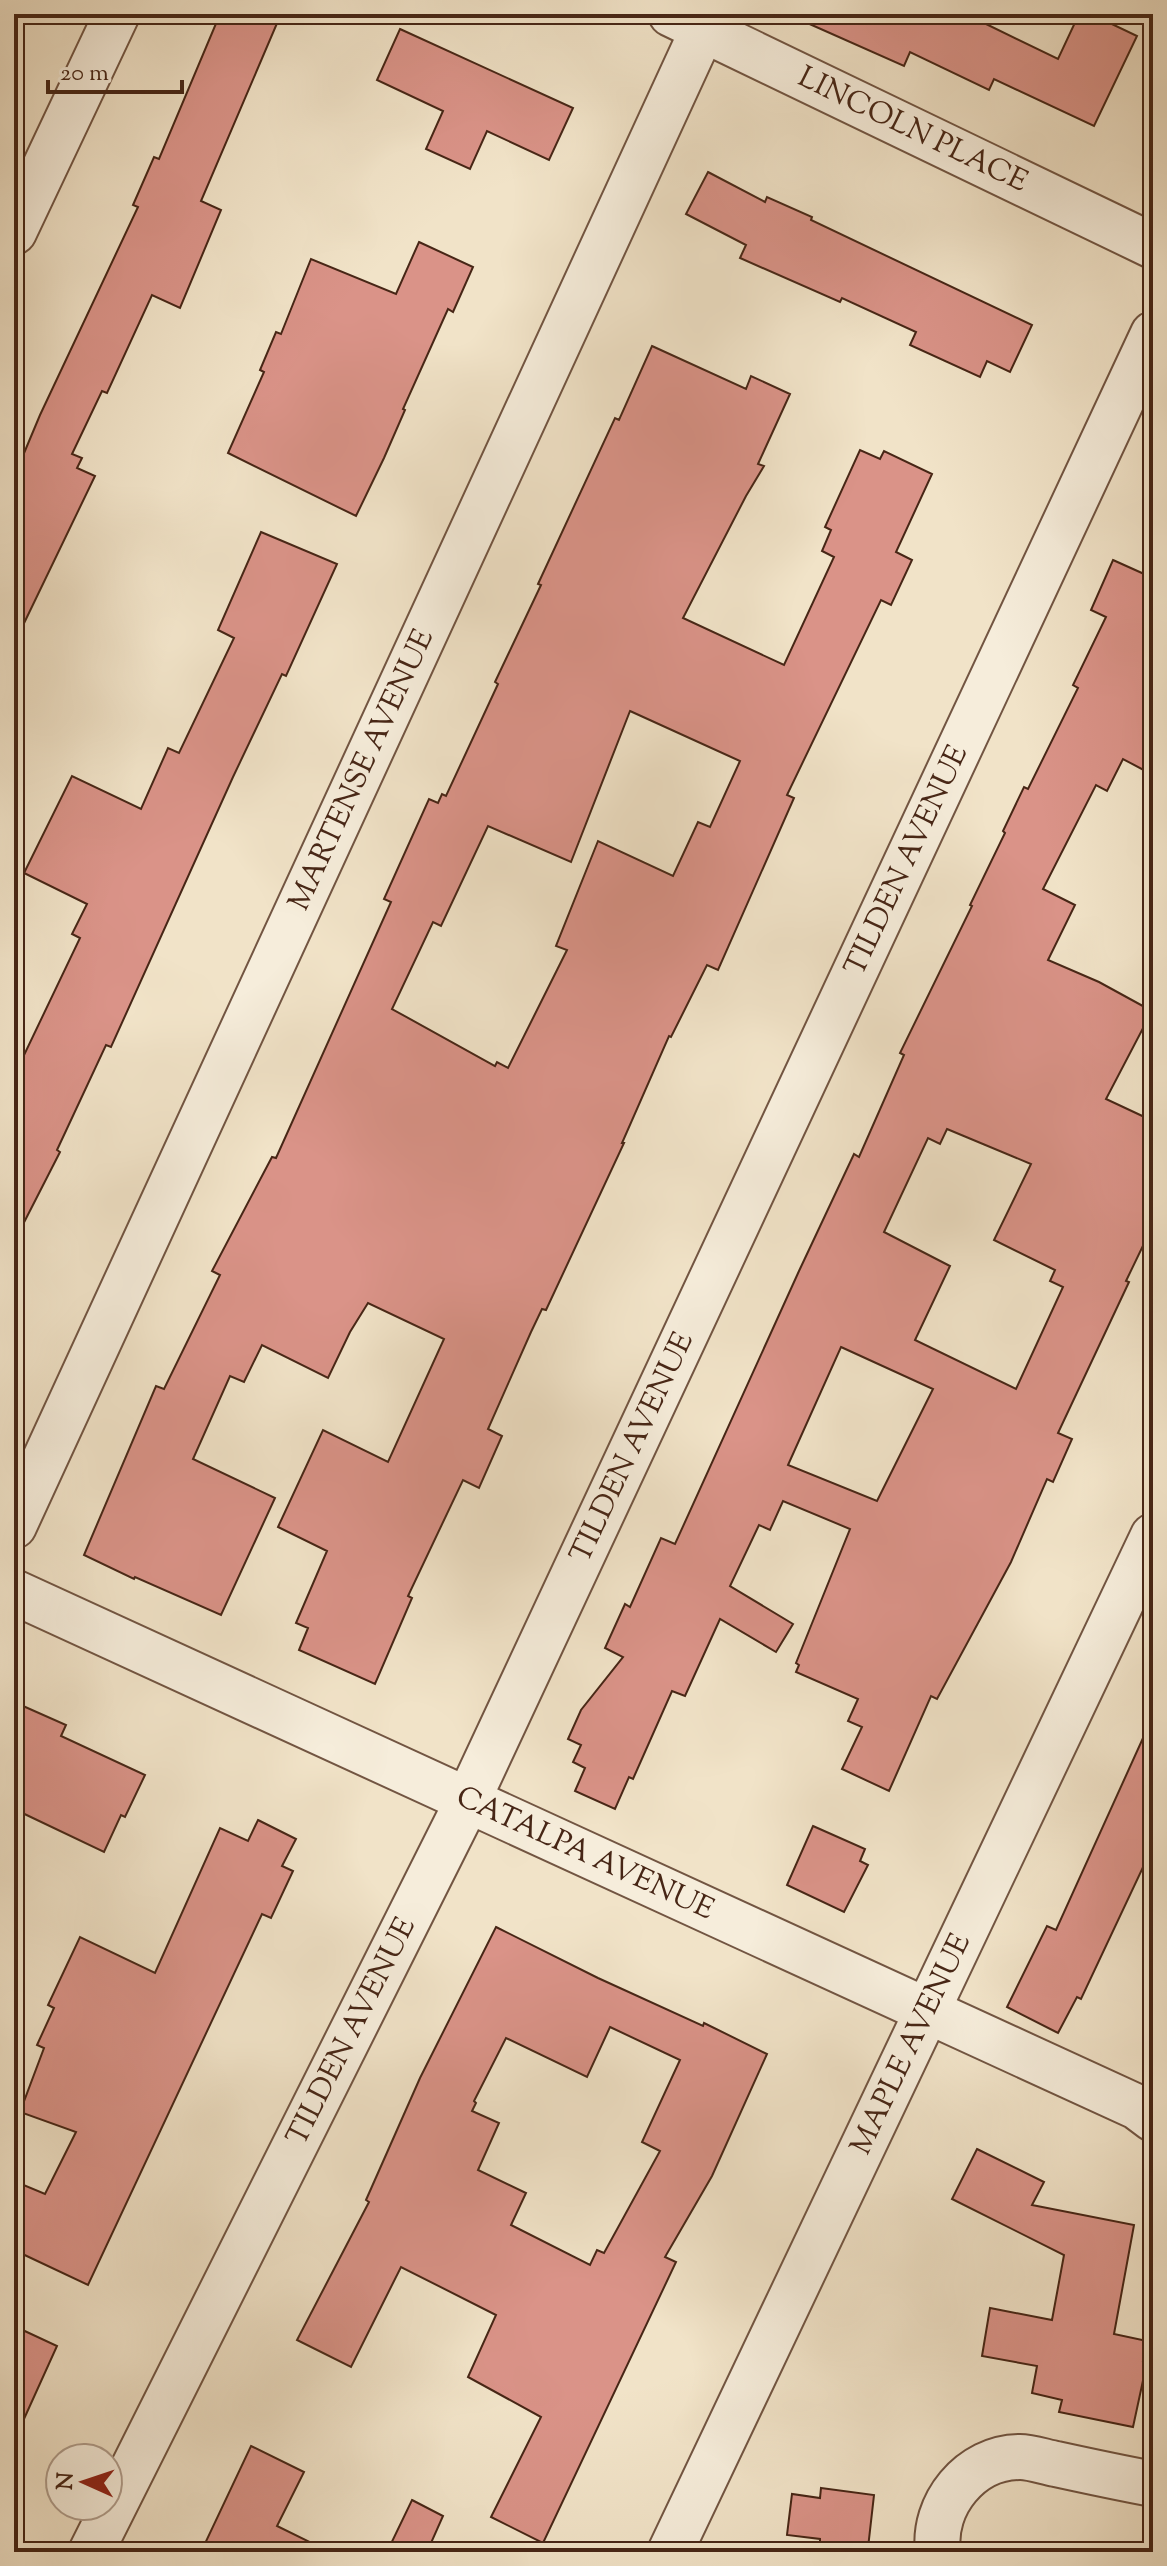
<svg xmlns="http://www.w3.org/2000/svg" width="1167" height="2566" viewBox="0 0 1167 2566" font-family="'Sorts Mill Goudy',serif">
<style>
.building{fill:#da9388;stroke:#472616;stroke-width:2;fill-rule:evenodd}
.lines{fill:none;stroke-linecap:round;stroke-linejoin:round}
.minor-casing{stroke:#725542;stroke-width:48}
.minor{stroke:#f6eddb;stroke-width:44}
.labels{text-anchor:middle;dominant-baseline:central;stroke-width:6;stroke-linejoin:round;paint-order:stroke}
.street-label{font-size:30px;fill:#472616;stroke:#f6eddb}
</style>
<rect width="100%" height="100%" fill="#f1e3c8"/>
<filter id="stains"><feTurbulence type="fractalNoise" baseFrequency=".0025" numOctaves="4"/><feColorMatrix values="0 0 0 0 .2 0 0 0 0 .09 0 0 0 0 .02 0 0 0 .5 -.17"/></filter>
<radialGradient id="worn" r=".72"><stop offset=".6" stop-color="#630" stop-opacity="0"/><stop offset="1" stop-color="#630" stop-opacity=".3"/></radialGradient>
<!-- building -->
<g class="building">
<path d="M 220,14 L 281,14 L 201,201 L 221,210 L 180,308 L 152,295 L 107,393 L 102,391 L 72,454 L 82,458 L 77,468 L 95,476 L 14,644 L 14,477 L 40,415 L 138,207 L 133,205 L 154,157 L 159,159 Z"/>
<path d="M 787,14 L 991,14 L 986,24 L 1058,59 L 1079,14 L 1091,14 L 1137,36 L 1094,126 L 994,79 L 989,90 L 910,52 L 904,66 Z"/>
<path d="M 400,29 L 573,108 L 549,160 L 487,131 L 470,169 L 426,149 L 443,111 L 377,80 Z"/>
<path d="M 708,172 L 765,202 L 767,197 L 812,217 L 811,220 L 1032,325 L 1010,372 L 987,361 L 980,377 L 910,345 L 916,332 L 842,298 L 840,302 L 740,258 L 746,245 L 686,214 Z"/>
<path d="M 419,242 L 473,267 L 453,312 L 448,309 L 403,409 L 405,410 L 384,458 L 356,516 L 228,453 L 264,372 L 260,370 L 276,332 L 281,334 L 311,259 L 396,294 Z"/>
<path d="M 652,346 L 746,389 L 751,376 L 790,394 L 758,464 L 764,466 L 746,496 L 683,618 L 784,665 L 834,557 L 822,551 L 831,530 L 825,527 L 860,450 L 880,459 L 884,451 L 932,474 L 896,552 L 912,560 L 891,605 L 881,600 L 787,795 L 794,798 L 718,970 L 707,965 L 671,1037 L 669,1036 L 622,1143 L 624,1143 L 546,1310 L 542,1309 L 531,1332 L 488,1429 L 502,1436 L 479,1488 L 463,1480 L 408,1596 L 412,1598 L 375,1684 L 299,1650 L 308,1628 L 296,1623 L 327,1551 L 278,1527 L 323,1430 L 388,1462 L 444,1339 L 368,1303 L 350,1332 L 328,1378 L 262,1345 L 244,1382 L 230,1376 L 193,1459 L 275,1498 L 221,1615 L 135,1577 L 134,1579 L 84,1555 L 156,1386 L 164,1389 L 220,1275 L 212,1271 L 272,1157 L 276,1158 L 391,902 L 384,899 L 429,799 L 438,803 L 442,794 L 446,796 L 498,684 L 495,682 L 541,585 L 538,584 L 615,418 L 619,420 ZM 630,711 L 740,761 L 710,827 L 698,822 L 673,876 L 598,841 L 556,946 L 567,950 L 508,1068 L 497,1062 L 495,1066 L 392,1009 L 433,922 L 441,926 L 488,826 L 571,862 Z"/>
<path d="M 261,532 L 337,564 L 286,676 L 282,674 L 233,777 L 111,1047 L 106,1045 L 57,1150 L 60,1152 L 14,1242 L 14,1076 L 80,938 L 72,934 L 87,904 L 24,873 L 72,776 L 141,809 L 168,748 L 179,753 L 234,638 L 218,630 Z"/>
<path d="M 1113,560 L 1153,578 L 1153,775 L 1123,759 L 1107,791 L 1096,785 L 1043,889 L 1075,905 L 1048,960 L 1099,982 L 1152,1011 L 1106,1099 L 1153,1121 L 1153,1225 L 1126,1281 L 1129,1282 L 1058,1433 L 1072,1439 L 1053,1482 L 1047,1479 L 1011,1562 L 937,1699 L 931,1696 L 889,1791 L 842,1769 L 862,1727 L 848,1721 L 858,1699 L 796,1672 L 799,1665 L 796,1663 L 850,1529 L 783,1501 L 770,1530 L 759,1525 L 730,1586 L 793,1624 L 776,1652 L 720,1619 L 685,1696 L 672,1691 L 633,1779 L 629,1777 L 615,1809 L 575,1791 L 585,1768 L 573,1762 L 581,1745 L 568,1739 L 581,1710 L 623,1657 L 605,1648 L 625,1604 L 630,1607 L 661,1538 L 675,1544 L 799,1271 L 854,1154 L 859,1157 L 904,1055 L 900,1053 L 972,906 L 970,905 L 1005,833 L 1003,831 L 1024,787 L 1028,789 L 1078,688 L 1073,685 L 1106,617 L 1091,610 ZM 947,1129 L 1031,1164 L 994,1240 L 1055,1270 L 1050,1281 L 1063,1287 L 1016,1389 L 915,1340 L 950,1266 L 884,1232 L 928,1138 L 940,1144 ZM 841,1347 L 933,1389 L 877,1501 L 788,1465 Z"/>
<path d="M 14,1702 L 66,1725 L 61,1736 L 145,1775 L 125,1817 L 121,1815 L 104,1852 L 14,1809 Z"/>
<path d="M 1153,1716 L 1153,1846 L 1081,1999 L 1077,1997 L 1058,2033 L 1007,2007 L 1047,1926 L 1056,1930 Z"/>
<path d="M 258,1820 L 296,1839 L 282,1866 L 293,1871 L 271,1918 L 262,1914 L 88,2285 L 14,2250 L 14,2181 L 45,2194 L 76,2132 L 20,2112 L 44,2048 L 37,2045 L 54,2008 L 48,2005 L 80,1937 L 155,1973 L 220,1828 L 248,1841 Z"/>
<path d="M 813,1826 L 865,1849 L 860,1861 L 868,1865 L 844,1912 L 787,1885 Z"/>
<path d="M 496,1927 L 598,1978 L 703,2026 L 704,2023 L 767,2054 L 712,2176 L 665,2257 L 676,2262 L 543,2543 L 491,2517 L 541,2417 L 468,2377 L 496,2315 L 401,2267 L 351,2367 L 297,2340 L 369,2202 L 366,2200 L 420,2078 ZM 610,2027 L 680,2060 L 642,2142 L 660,2151 L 604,2253 L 597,2250 L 590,2265 L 511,2225 L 526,2193 L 478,2170 L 499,2123 L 472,2111 L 476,2103 L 474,2101 L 506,2038 L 587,2077 Z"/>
<path d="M 977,2149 L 1044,2182 L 1032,2205 L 1134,2225 L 1114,2334 L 1147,2341 L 1143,2361 L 1147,2362 L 1133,2427 L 1059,2412 L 1062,2400 L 1032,2393 L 1037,2366 L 982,2356 L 990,2308 L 1052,2320 L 1064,2255 L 952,2199 Z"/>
<path d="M 14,2326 L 57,2346 L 14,2441 Z"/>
<path d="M 251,2446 L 304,2472 L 277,2526 L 330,2552 L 201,2552 Z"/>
<path d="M 821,2488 L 874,2495 L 868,2548 L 820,2542 L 820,2539 L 787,2535 L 792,2494 L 820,2498 Z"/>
<path d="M 412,2500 L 443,2516 L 427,2552 L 387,2552 Z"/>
</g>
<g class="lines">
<!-- minor casing -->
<g class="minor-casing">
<g id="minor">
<path id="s1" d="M 671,14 L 1153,246"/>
<path d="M 14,232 L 117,14"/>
<path id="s2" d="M 14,1526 L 710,14"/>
<path id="s3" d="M 14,1592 L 1137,2107 L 1153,2119"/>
<path id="s4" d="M 91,2552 L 468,1800 L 1153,334"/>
<path id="s5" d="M 670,2552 L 1153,1536"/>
<path d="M 938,2552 C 932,2505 970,2457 1020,2457 C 1031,2457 1045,2462 1056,2464 C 1088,2471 1121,2478 1153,2484"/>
</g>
</g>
<!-- minor -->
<use href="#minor" class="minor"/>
</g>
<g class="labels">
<!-- street labels -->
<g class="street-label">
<text stroke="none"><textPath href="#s1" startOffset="268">LINCOLN PLACE</textPath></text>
<text stroke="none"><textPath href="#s2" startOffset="832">MARTENSE AVENUE</textPath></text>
<text stroke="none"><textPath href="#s4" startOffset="1878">TILDEN AVENUE</textPath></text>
<text stroke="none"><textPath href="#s4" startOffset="1230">TILDEN AVENUE</textPath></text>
<text stroke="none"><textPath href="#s3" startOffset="628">CATALPA AVENUE</textPath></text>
<text stroke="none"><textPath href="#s4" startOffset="582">TILDEN AVENUE</textPath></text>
<text stroke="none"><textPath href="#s5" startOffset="562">MAPLE AVENUE</textPath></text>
</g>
</g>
<!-- margin -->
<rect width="1167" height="2566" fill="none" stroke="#f1e3c8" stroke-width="48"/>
<rect x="16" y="16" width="1135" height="2534" fill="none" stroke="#472616" stroke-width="4"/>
<rect x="24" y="24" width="1119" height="2518" fill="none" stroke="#472616" stroke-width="2"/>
<!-- north arrow -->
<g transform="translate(84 2482) rotate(273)"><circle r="38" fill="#f6eddb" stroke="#b09d8c" stroke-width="2"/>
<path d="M0-6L14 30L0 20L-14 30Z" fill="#8f2418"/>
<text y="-12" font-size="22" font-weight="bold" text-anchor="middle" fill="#472616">N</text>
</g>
<!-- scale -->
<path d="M48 80v12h134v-12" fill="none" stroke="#472616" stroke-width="4"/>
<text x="60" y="80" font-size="24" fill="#472616" stroke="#f6eddb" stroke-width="6" paint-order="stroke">20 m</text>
<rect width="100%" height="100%" filter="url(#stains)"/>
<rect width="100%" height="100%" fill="url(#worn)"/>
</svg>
